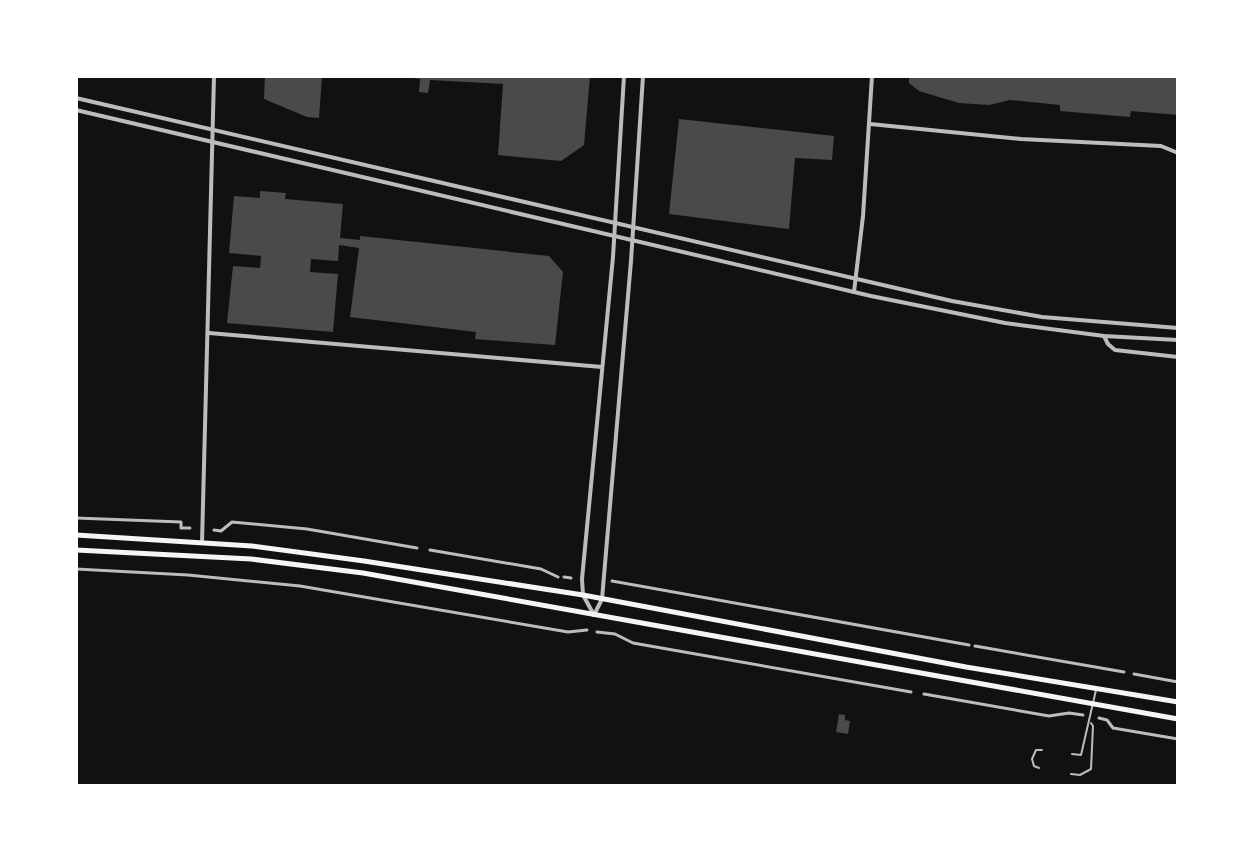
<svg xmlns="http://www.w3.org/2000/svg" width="1254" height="862" viewBox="0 0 1254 862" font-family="'Fira Sans Condensed',sans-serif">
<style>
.building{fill:#4a4a4a}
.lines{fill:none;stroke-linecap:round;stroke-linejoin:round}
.service{stroke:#bcbcbc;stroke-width:2}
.pedestrian{stroke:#bcbcbc;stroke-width:3}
.tertiary{stroke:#bcbcbc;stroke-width:4}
.primary{stroke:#f5f5f5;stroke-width:5}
</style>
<rect width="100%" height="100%" fill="#111"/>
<!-- building -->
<g class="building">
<path d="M 265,76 L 322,76 L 319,118 L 307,117 L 264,99 Z"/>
<path d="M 413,76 L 590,76 L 584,145 L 561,161 L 498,155 L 503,84 L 430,80 L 428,93 L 419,92 L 420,79 L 413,78 Z"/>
<path d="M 909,76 L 1178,76 L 1178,115 L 1131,111 L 1130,117 L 1060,111 L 1060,105 L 1010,100 L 989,105 L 959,103 L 919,91 L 909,83 Z"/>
<path d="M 679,119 L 834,136 L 832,160 L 795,158 L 789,229 L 669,214 Z"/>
<path d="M 260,191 L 286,193 L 285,199 L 343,204 L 340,238 L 360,240 L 360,236 L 549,256 L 563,272 L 555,345 L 475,339 L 476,332 L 350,317 L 359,248 L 339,245 L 338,261 L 311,259 L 310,272 L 338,274 L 333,332 L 227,323 L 233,266 L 260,268 L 261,256 L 229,253 L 234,196 L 260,198 Z"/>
<path d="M 839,714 L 845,715 L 845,720 L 850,721 L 848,734 L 836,732 Z"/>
</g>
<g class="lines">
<!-- service -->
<g class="service">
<path d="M 1072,754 L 1081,755 L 1096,690"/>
<path d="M 1039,768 L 1034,766 L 1032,759 L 1036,750 L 1042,750"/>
<path d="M 1071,774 L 1080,775 L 1091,769 L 1093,726 L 1091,723"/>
</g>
<!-- pedestrian -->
<g class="pedestrian">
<path d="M 76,518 L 181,522 L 181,528 L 190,528"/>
<path d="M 214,530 L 221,531 L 232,522 L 307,529 L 417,548"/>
<path d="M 430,550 L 541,569 L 558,577"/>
<path d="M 76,569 L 188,575 L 300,586 L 568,632 L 587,630"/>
<path d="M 564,577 L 571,578"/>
<path d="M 612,581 L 969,645"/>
<path d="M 597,632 L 615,634 L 633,643 L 911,692"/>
<path d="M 975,646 L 1124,672"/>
<path d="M 1134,674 L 1178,682"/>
<path d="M 924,694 L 1049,716 L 1069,713 L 1083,715"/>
<path d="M 1099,718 L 1107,720 L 1113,728 L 1178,739"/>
</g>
<!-- tertiary -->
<g class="tertiary">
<path d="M 76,98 L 952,301 L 1042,317 L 1178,328"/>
<path d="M 76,110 L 871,296 L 1005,323 L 1104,336 L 1178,340"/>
<path d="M 870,124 L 1021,139 L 1161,146 L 1178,153"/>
<path d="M 854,292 L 863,216 L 872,76"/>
<path d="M 209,333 L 602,367"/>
<path d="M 1104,336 L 1108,344 L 1115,350 L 1178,357"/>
<path d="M 202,543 L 214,76"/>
<path d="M 594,615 L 583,595 L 582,579 L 613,257 L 624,76"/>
<path d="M 594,615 L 602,599 L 631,261 L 643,76"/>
</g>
<!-- primary -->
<g class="primary">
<path d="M 76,535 L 252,546 L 364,561 L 583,595 L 966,667 L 1178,702"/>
<path d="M 76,550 L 251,559 L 363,573 L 1178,719"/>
</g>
</g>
<!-- border -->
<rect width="1254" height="862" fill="none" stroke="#ffffff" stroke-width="156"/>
</svg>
